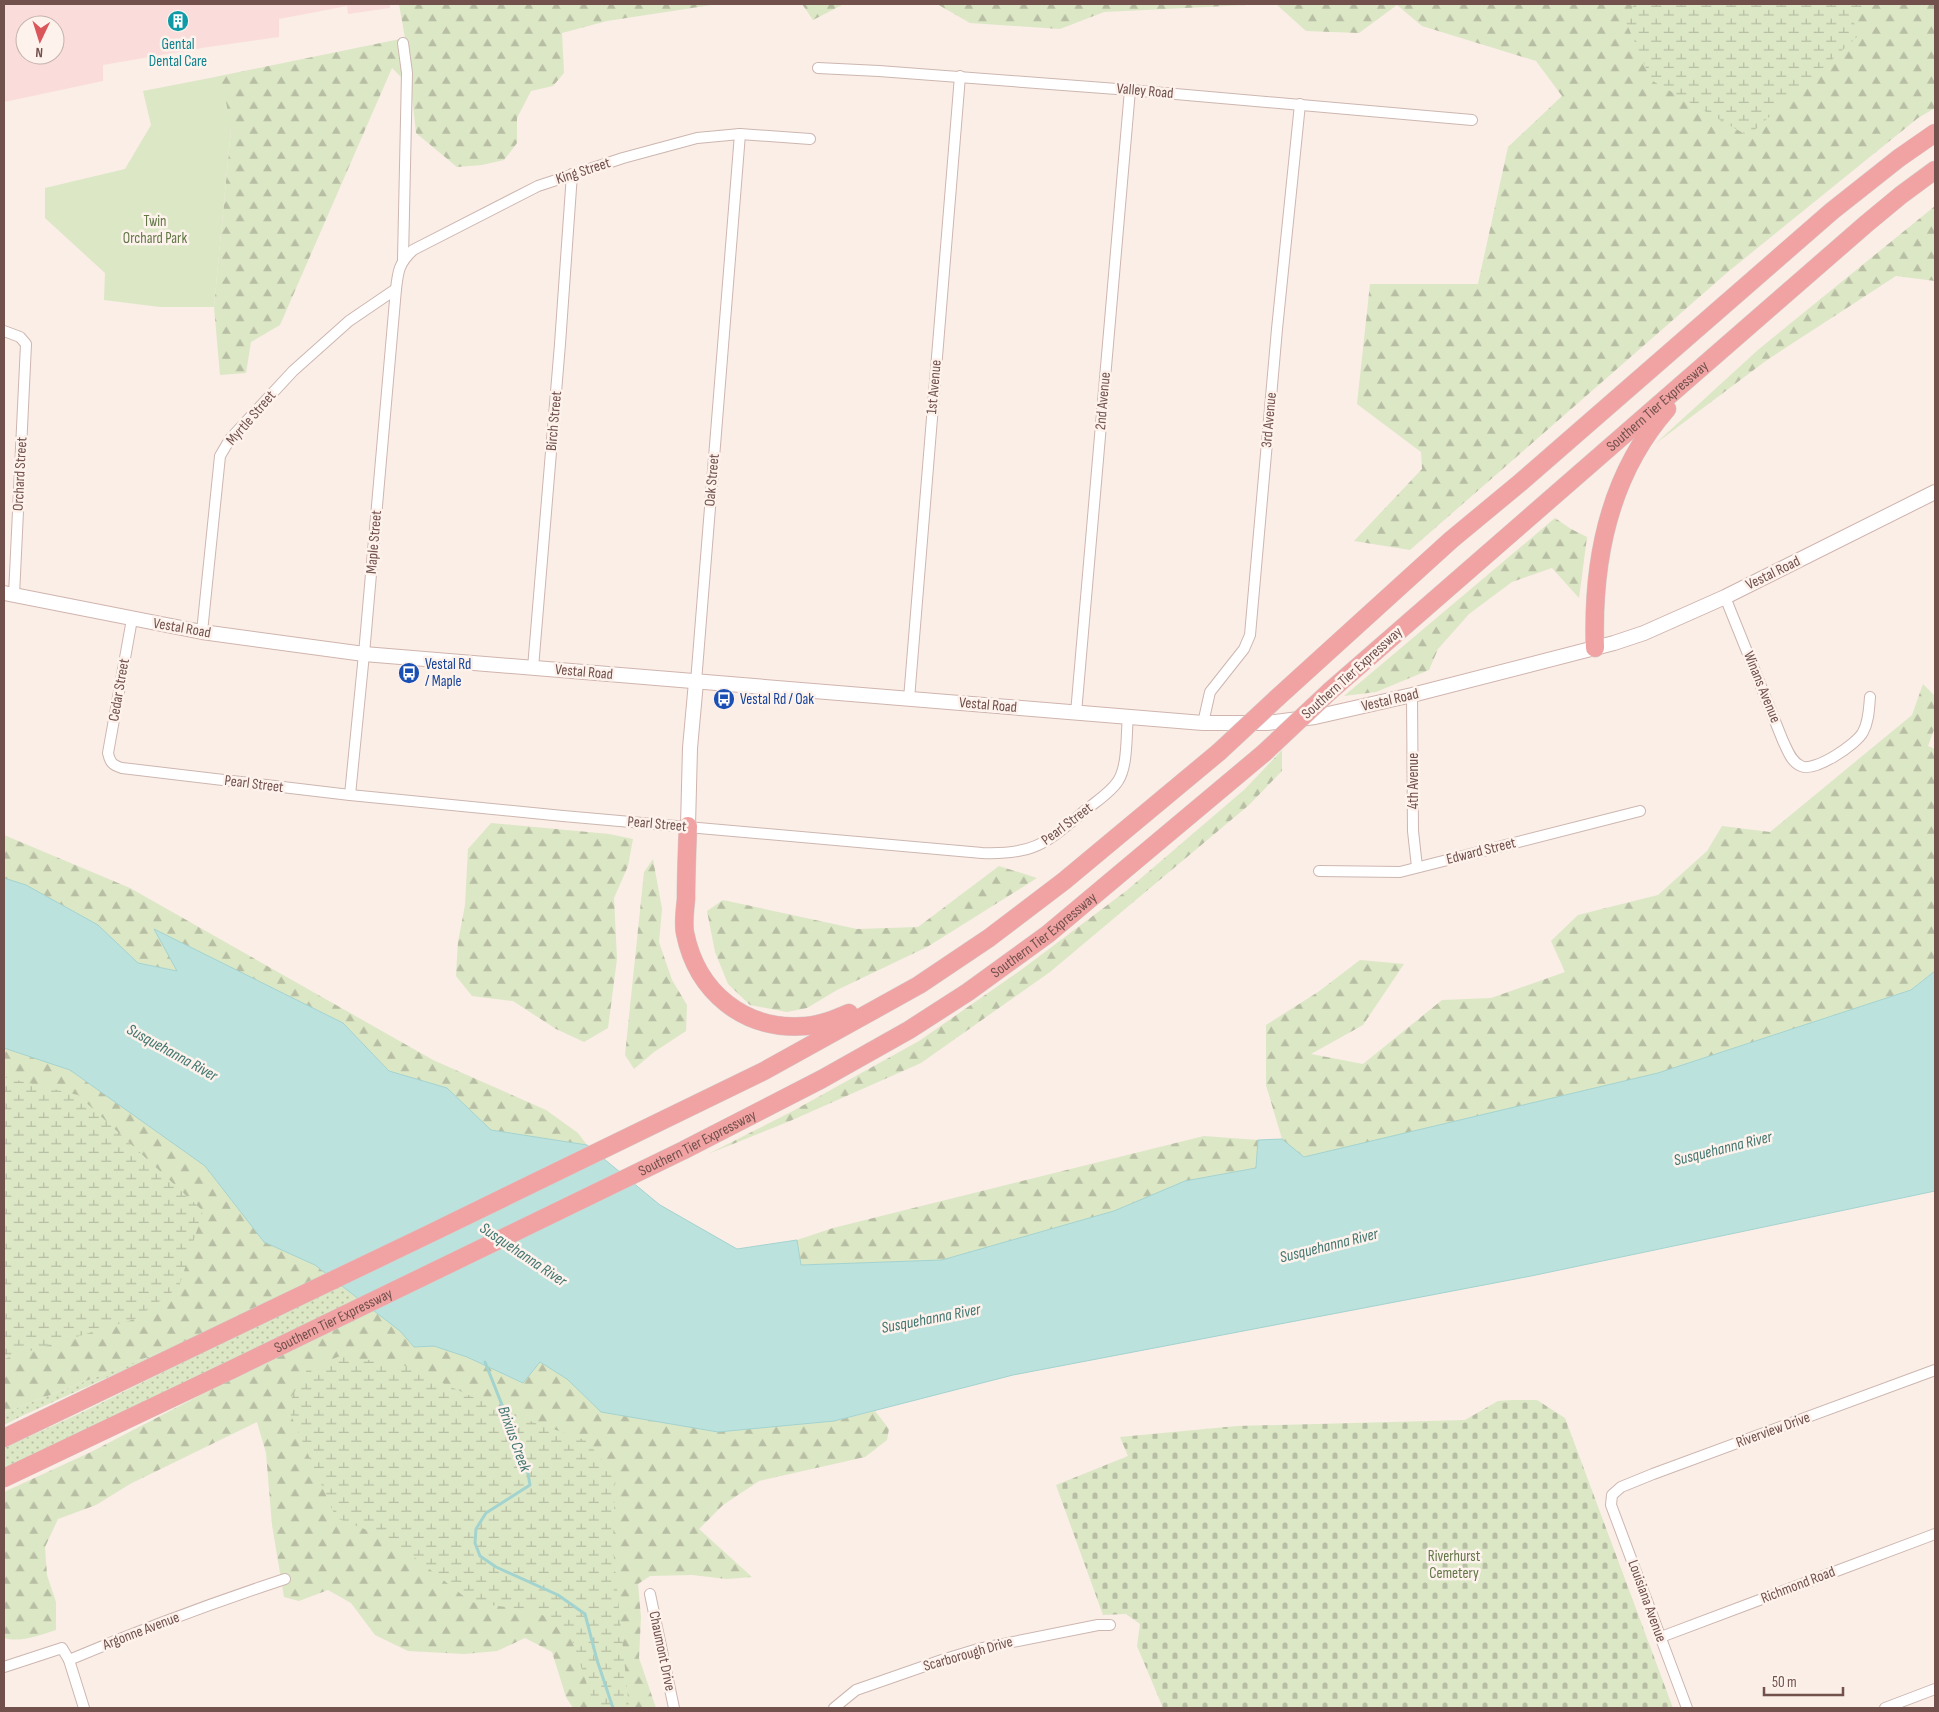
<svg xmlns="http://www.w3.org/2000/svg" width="1939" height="1712" viewBox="0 0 1939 1712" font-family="'Sofia Sans Condensed',sans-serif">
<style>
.commercial{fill:#fadcdb;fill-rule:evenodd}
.grass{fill:url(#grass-dots)}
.forest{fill:url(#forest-firs)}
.wetland{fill:url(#wetland-marsh)}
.cemetery{fill:url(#cemetery-stones)}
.park{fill:#dce7c6}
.water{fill:#bce2de;stroke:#a3d3cf}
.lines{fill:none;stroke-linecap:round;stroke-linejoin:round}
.stream{stroke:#a3d3cf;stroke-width:3}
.street-casing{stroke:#cdb6b0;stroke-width:12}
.secondary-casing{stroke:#d0b4ae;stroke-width:16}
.highway-casing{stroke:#d5cbca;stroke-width:19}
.street{stroke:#fff;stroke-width:10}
.secondary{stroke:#fff;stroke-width:14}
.highway{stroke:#f0a3a2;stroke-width:18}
.highway-bridge-casing{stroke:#d5cbca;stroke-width:19;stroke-linecap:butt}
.highway-bridge{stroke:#f0a3a2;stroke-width:18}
.labels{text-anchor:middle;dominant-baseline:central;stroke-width:5;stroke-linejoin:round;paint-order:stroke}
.culture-label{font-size:15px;fill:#0d838f;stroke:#fdf2ec}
.street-label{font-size:15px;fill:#72514d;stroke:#fdf2ec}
.park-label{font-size:15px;fill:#617746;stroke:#fdf2ec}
.transit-label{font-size:15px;fill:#164399;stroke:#fdf2ec;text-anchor:start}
.water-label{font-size:16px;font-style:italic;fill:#427671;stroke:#fdf2ec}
</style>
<defs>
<pattern id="grass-dots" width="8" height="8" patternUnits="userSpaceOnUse" patternTransform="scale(1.25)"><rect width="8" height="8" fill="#dce7c6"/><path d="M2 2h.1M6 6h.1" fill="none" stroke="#b7bea3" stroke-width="1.8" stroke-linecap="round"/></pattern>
<pattern id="forest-firs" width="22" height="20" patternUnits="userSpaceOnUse" patternTransform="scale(1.25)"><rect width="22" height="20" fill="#dce7c6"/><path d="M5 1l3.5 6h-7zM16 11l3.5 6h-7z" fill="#b7bea3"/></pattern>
<pattern id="wetland-marsh" width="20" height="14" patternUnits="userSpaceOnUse" patternTransform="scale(1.25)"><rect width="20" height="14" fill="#dce7c6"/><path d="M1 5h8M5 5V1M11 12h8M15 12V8" fill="none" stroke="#b7bea3"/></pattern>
<pattern id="cemetery-stones" width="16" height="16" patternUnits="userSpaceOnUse" patternTransform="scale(1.25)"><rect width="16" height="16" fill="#dce7c6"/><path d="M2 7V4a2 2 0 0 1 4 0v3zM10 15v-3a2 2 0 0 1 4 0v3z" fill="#b7bea3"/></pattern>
</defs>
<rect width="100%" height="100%" fill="#faeee6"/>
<!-- commercial -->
<path class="commercial" d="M 4,4 L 390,4 L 390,8 L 348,14 L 347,6 L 279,19 L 279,37 L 208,47 L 103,65 L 103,81 L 4,102 ZM 25,25 L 55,25 L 55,55 L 25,55 Z"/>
<!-- grass -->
<g class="grass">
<path d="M 340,1284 L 362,1302 L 4,1471 L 4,1448 L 85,1411 Z"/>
<path d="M 191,1340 L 24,1415 L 4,1425 L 4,1413 Z"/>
</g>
<!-- forest -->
<g class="forest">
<path d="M 399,4 L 718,4 L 607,21 L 562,33 L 564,73 L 553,86 L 531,91 L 517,118 L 517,143 L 504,160 L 482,165 L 457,167 L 416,133 L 411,87 L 392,68 L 280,325 L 251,342 L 246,373 L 220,375 L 214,307 L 231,129 L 210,78 L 405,38 Z"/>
<path d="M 802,4 L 844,4 L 813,20 Z"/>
<path d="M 937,4 L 1267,4 L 1104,12 L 1060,29 L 970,23 Z"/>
<path d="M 1276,4 L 1935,4 L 1935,108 L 1918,118 L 1729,271 L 1410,550 L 1354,541 L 1422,469 L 1421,452 L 1357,404 L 1370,284 L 1478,284 L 1508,147 L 1562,96 L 1536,61 L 1422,26 L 1397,5 L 1359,33 L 1306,31 Z"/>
<path d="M 1935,206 L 1935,281 L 1896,276 L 1767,360 L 1655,444 L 1759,349 Z"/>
<path d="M 1555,518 L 1571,529 L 1587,537 L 1579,598 L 1552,568 L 1512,582 L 1469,614 L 1438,649 L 1429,670 L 1376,692 L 1344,696 Z"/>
<path d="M 1923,684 L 1935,696 L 1935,727 L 1928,746 L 1935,749 L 1935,971 L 1911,990 L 1658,1073 L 1303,1158 L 1282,1139 L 1266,1085 L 1266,1025 L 1318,992 L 1360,960 L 1404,964 L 1363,1025 L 1311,1054 L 1363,1064 L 1442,1000 L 1491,998 L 1565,972 L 1551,941 L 1578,915 L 1658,895 L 1707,851 L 1722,826 L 1770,832 L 1912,715 Z"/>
<path d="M 1282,750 L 1282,771 L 1249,805 L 1050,972 L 921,1063 L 790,1121 L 708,1154 L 791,1112 L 919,1041 L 1021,970 L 1126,891 L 1245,789 Z"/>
<path d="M 491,823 L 609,834 L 633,839 L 628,866 L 614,898 L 617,959 L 608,1028 L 584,1042 L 556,1029 L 513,1001 L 472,996 L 456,976 L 458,942 L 465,905 L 468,849 Z"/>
<path d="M 4,835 L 130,888 L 433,1060 L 546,1110 L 578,1133 L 587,1145 L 491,1130 L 447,1088 L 389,1071 L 343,1023 L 155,930 L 178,971 L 138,963 L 98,925 L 26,885 L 4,878 Z"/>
<path d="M 653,859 L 662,909 L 659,942 L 672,980 L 687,1005 L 686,1031 L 654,1052 L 634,1069 L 625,1055 L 644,872 Z"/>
<path d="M 999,866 L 1037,878 L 927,947 L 837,990 L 807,1008 L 787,1012 L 750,1005 L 728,984 L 715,952 L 707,911 L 723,900 L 857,929 L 918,927 Z"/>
<path d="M 4,1048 L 70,1070 L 205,1166 L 264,1242 L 315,1265 L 329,1276 L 191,1340 L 4,1413 Z"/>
<path d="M 1204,1136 L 1258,1140 L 1256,1168 L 1185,1181 L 1114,1211 L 942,1260 L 801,1265 L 797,1240 L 833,1228 Z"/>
<path d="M 369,1307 L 400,1331 L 414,1347 L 434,1346 L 467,1357 L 523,1383 L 540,1362 L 567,1379 L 601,1412 L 834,1421 L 875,1411 L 889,1429 L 887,1440 L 865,1457 L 759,1481 L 723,1505 L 699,1529 L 752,1577 L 727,1579 L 692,1575 L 650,1576 L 638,1584 L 641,1617 L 639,1658 L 656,1708 L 573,1708 L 566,1697 L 552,1652 L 525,1638 L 497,1651 L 464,1654 L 408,1651 L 375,1635 L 351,1603 L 328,1590 L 299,1601 L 284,1597 L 272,1525 L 266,1453 L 257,1422 L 130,1484 L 96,1505 L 58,1519 L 45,1547 L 47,1575 L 56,1602 L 56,1630 C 40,1635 20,1643 4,1638 L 4,1492 L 91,1452 Z"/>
</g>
<!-- wetland -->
<g class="wetland">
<path d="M 1634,4 L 1876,4 L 1853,19 L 1858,36 L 1748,136 L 1651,80 L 1626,22 Z"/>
<path d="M 4,1077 L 78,1095 L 203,1211 L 179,1287 L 135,1319 L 4,1359 Z"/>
<path d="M 340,1356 L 403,1365 L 510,1414 L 585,1440 L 615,1474 L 613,1549 L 629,1708 L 595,1708 L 572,1640 L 555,1620 L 532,1611 L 471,1602 L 404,1549 L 367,1530 L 336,1518 L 290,1413 L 292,1396 L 307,1370 Z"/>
</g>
<!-- cemetery -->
<path class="cemetery" d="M 1513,1400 L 1537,1400 L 1565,1418 L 1673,1708 L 1163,1708 L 1137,1646 L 1140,1624 L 1126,1614 L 1103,1615 L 1056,1485 L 1128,1456 L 1120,1437 L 1237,1426 L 1465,1420 L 1498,1401 Z"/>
<!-- park -->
<path class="park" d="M 210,78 L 225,96 L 231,129 L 214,307 L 160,307 L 104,300 L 105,273 L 45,218 L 45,188 L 125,169 L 151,125 L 143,91 Z"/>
<!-- water -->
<path class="water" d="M 4,878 L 26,885 L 98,925 L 138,963 L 177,971 L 154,929 L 343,1023 L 389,1071 L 447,1088 L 491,1130 L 587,1145 L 660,1205 L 737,1249 L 797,1240 L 801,1265 L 942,1260 L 1114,1211 L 1185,1181 L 1256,1168 L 1258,1140 L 1282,1139 L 1304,1157 L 1658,1073 L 1911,990 L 1935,971 L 1935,1191 L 1531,1276 L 1013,1375 L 834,1421 L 718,1432 L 601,1412 L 567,1379 L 540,1362 L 523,1383 L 467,1357 L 434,1346 L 414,1347 L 400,1331 L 315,1265 L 264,1242 L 205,1166 L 70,1070 L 4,1048 Z"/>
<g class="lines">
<!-- stream -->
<path class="stream" d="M 485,1362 L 527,1468 L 530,1485 L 486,1513 L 476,1529 L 475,1543 L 480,1556 L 496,1567 L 558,1595 L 585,1614 L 597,1660 L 613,1708"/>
<!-- street casing -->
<g class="street-casing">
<g id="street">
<path d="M 403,43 L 407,73 L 403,259"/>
<path d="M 818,68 L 879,71 L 1130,90 L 1472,120"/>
<path d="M 4,331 L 20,337 L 26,344 L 14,595"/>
<path d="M 1725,597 L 1783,741 C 1787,749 1791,762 1801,766 C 1814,773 1857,744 1863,732 C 1869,721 1869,708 1870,697"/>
<path d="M 132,619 L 108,753 C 110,762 112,765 122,768 L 350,795 L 563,816 L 982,853 C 1036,855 1047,842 1087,809 C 1097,801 1111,792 1118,781 C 1128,766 1126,735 1128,717"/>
<path d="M 202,632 L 220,456 L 230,439 L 293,371 L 349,321 L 396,289"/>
<path d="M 533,668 L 560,344 L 572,174"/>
<path d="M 696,682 L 740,134"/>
<path d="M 1412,695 L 1413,831 L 1417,867"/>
<path d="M 909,699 L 960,76"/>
<path d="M 1076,713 L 1130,90"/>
<path d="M 1203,723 L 1210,692 L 1244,649 L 1250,635 L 1277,329 L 1300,104"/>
<path d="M 350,795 L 364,654 L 396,289 C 398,271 399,263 413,250 L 538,186 L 623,158 L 697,138 L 740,134 L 810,139"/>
<path d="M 1319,871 L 1400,872 L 1640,811"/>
<path d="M 650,1594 L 674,1708"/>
<path d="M 1661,1637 L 1935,1534"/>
<path d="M 69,1660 C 140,1630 212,1603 285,1579"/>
<path d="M 4,1667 L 62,1648 L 69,1660 L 84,1708"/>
<path d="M 834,1708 L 856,1690 L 942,1660 L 978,1649 L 1098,1625 L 1110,1625"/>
<path d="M 1687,1708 L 1611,1505 L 1612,1495 L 1621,1487 L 1653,1474 L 1935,1370"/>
<path d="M 1885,1708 L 1935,1689"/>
</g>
</g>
<!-- secondary casing -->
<g class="secondary-casing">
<g id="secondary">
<path d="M 4,593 L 202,632 L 364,654 L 1203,723 L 1267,723 L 1315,717 L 1412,695 L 1614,643 L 1644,633 L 1725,597 L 1935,492"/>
<path d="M 688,826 L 690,748 L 696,682"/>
</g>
</g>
<!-- highway casing -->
<g class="highway-casing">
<g id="highway">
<path d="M 1595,648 C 1592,562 1609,475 1667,409"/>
<path id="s1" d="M 1330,691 L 1866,224 L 1901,195 L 1935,170"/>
<path d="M 1277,698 L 1451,540 L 1521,482 L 1832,211 L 1899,158 L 1935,133"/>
<path d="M 688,826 C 687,851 686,875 686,899 C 685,910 683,923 685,933 C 697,992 744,1031 806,1026 C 821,1025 835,1019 849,1013"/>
<path d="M 4,1438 L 425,1236 L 764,1071 L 919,985 L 989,938 L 1064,881 L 1219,752"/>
<path id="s2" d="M 4,1478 L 235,1368 L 684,1150 L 822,1079 L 909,1030 L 968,992 L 1048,934 L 1264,753"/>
</g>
</g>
<!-- street -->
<use href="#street" class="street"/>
<!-- secondary -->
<use href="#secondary" class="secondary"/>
<!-- highway -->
<use href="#highway" class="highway"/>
<!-- highway-bridge casing -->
<g class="highway-bridge-casing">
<g id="highway-bridge">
<path d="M 1219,752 L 1277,698"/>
<path d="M 1264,753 L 1330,691"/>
</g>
</g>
<!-- highway-bridge -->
<use href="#highway-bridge" class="highway-bridge"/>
</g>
<!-- icons -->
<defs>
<g id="building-disc" transform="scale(1.125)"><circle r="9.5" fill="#0f9aa8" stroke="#fdf2ec"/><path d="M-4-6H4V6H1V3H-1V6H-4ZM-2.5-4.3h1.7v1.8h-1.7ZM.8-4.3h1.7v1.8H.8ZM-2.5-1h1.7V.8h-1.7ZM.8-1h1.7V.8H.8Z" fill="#fff"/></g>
<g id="bus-disc" transform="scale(1.125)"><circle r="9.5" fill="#1a4fb4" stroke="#fdf2ec"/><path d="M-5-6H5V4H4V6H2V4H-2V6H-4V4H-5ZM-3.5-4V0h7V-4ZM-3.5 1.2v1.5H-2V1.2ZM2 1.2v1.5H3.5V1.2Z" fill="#fff"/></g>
</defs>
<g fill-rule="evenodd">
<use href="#building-disc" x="178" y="21"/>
<use href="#bus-disc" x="409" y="673"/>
<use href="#bus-disc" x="724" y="699"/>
</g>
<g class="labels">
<!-- culture labels -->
<g class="culture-label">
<text x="178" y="44">Gental<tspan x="178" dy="17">Dental Care</tspan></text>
</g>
<!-- street labels -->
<g class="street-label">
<text transform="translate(1145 91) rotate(5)">Valley Road</text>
<text transform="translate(583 171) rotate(-18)">King Street</text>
<text transform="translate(934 387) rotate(-85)">1st Avenue</text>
<text transform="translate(1103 401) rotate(-85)">2nd Avenue</text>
<text stroke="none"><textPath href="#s1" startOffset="434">Southern Tier Expressway</textPath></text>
<text transform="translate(251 418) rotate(-49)">Myrtle Street</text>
<text transform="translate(1269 420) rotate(-85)">3rd Avenue</text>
<text transform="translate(554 421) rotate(-85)">Birch Street</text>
<text transform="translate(20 474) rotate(-87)">Orchard Street</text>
<text transform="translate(712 480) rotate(-85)">Oak Street</text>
<text transform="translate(374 542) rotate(-85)">Maple Street</text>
<text transform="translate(1773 573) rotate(-26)">Vestal Road</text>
<text transform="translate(182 628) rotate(10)">Vestal Road</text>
<text transform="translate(584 672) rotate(5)">Vestal Road</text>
<text transform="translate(1352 673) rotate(-42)">Southern Tier Expressway</text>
<text transform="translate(1762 687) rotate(68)">Winans Avenue</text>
<text transform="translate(119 690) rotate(-80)">Cedar Street</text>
<text transform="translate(1390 700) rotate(-13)">Vestal Road</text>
<text transform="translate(988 705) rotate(5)">Vestal Road</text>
<text transform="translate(1413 781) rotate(-90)">4th Avenue</text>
<text transform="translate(254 784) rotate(7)">Pearl Street</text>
<text transform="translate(657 824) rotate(5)">Pearl Street</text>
<text transform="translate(1067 824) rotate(-37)">Pearl Street</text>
<text transform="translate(1481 851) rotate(-14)">Edward Street</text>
<text stroke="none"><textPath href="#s2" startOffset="1175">Southern Tier Expressway</textPath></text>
<text stroke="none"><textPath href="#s2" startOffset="770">Southern Tier Expressway</textPath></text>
<text stroke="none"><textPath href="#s2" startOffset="365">Southern Tier Expressway</textPath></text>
<text transform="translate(1773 1430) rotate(-20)">Riverview Drive</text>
<text transform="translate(1798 1585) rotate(-21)">Richmond Road</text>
<text transform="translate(1647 1601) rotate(70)">Louisiana Avenue</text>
<text transform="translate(141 1631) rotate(-21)">Argonne Avenue</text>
<text transform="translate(662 1651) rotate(78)">Chaumont Drive</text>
<text transform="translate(968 1654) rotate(-16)">Scarborough Drive</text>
</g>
<!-- park labels -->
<g class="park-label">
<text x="155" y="221">Twin<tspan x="155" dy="17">Orchard Park</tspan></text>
<text x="1454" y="1556">Riverhurst<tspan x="1454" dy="17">Cemetery</tspan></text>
</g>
<!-- transit labels -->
<g class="transit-label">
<text x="425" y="664">Vestal Rd<tspan x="425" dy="17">/ Maple</tspan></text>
<text x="740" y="699">Vestal Rd / Oak</text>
</g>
<!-- water labels -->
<g class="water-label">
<text transform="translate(172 1053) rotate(29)">Susquehanna River</text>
<text transform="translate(1723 1149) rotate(-14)">Susquehanna River</text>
<text transform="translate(1329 1246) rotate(-14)">Susquehanna River</text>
<text transform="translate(523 1255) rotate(34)">Susquehanna River</text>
<text transform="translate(931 1319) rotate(-11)">Susquehanna River</text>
<text transform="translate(514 1439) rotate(70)">Brixius Creek</text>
</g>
</g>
<!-- border -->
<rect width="1939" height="1712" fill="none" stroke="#72514d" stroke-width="10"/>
<!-- north arrow -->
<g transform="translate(40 40) rotate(184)"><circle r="24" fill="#fdf2ec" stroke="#c5b2ac"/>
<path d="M0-4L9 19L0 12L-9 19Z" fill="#da565a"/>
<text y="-8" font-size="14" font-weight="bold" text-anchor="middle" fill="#72514d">N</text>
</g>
<!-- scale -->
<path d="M1764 1687v8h79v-8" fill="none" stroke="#72514d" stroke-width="2.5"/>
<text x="1772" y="1687" font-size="15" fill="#72514d" stroke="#fdf2ec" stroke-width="4" paint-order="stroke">50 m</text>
</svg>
